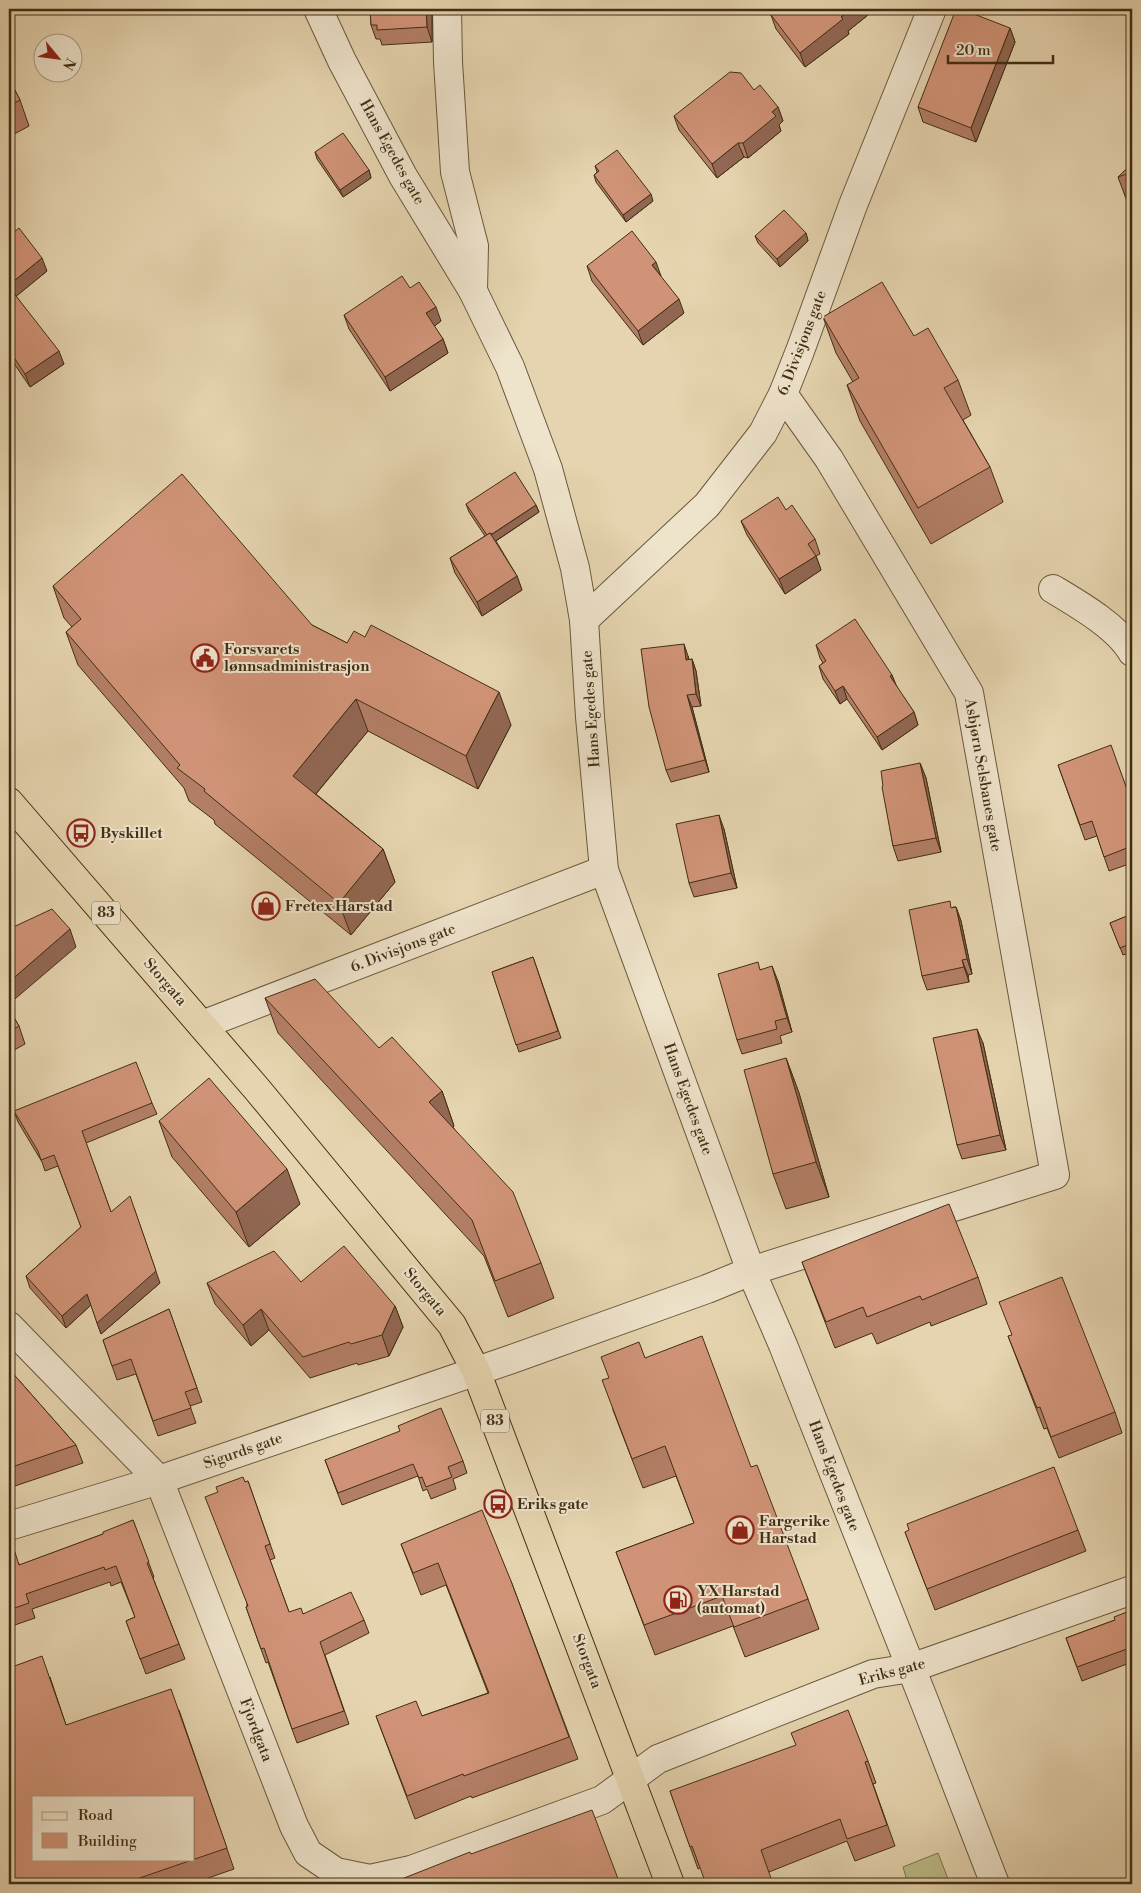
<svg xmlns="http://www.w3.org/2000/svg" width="1141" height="1893" viewBox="0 0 1141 1893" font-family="'Libre Bodoni',serif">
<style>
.green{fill:#bbbb86;stroke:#7e744d}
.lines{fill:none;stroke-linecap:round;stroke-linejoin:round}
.street-casing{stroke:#6a583b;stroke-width:30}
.highway-casing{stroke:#412e14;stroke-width:30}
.street{stroke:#eee3cb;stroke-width:28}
.highway{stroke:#e5d4af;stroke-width:28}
.wall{fill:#b37e66;stroke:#412e14}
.shaded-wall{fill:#926753;stroke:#412e14}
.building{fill:#d09377;stroke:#412e14;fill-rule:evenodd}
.labels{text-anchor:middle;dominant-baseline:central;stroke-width:4;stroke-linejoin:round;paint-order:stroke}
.shield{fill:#eee3cb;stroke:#75644b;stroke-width:1}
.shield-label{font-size:14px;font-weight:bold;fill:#412e14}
.street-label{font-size:15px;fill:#412e14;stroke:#eee3cb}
.poi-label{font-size:15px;font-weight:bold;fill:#412e14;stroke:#eee3cb;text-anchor:start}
</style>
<rect width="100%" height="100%" fill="#e5d4af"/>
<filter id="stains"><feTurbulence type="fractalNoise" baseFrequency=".004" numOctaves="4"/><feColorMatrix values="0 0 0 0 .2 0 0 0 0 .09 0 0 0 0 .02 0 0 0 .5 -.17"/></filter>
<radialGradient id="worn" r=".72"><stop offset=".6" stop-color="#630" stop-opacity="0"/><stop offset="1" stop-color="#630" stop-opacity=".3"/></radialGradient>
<!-- green -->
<path class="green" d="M 938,1853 L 950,1884 L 908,1884 L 903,1867 Z"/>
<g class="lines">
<!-- street casing -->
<g class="street-casing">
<g id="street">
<path d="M 318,9 L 342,61 L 403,176 L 473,291 L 510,367 L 548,469 L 575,568 L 584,620 L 590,717 L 604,870 L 751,1271 L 783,1345 L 925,1703 L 995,1884"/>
<path d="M 447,9 L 448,62 L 455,172 L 474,246 L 473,291"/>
<path d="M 1053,589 C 1078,604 1118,627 1132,652"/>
<path d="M 584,620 L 707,505 L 763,433 L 783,394 L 800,351 L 853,205 L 932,9"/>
<path d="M 202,1025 L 604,870"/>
<path d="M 9,1326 L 159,1480 L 294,1826 L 308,1853 L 336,1872 L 370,1879 L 411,1870 L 602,1800 L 658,1759 L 873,1674 L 911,1668 L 1132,1590"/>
<path d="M 9,1526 L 159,1480 L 512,1359 L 707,1289 L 751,1271 L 1055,1175 L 969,693 L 829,459 L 783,394"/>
</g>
</g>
<!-- highway casing -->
<g class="highway-casing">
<path id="highway" d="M 9,802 L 256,1088 L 452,1325 L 476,1371 L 670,1884"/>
</g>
<!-- street -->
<use href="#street" class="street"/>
<!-- highway -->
<use href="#highway" class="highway"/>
</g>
<!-- wall -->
<g class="wall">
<path d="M 370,9 L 432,9 L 432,42 L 382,45 L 380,39 L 376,39 L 371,25 Z"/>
<path d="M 1117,9 L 1132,9 L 1132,19 Z"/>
<path d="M 771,15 L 868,15 L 848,31 L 849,34 L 805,67 L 776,29 Z"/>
<path d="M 1010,28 L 1015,42 L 976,142 L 923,122 L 918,107 Z"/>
<path d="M 1132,77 L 1132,96 L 1127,80 Z"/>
<path d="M 9,79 L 20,100 L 29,126 L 9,137 Z"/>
<path d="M 754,90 L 778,107 L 783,121 L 779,125 L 781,131 L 748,158 L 744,157 L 717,178 L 679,130 L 674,116 Z"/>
<path d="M 315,152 L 369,170 L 371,178 L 343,197 L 317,159 Z"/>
<path d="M 1132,164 L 1132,212 L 1131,212 L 1118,177 Z"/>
<path d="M 595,166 L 653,201 L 626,222 L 596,182 L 594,175 L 597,172 Z"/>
<path d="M 806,233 L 808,241 L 780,267 L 758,243 L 755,236 Z"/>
<path d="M 9,236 L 47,271 L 16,296 L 64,364 L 30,387 L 9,356 Z"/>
<path d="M 587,266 L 684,313 L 643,345 L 592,281 Z"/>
<path d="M 410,288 L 441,321 L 434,326 L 443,339 L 448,353 L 390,391 L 349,329 L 344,315 Z"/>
<path d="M 823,317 L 914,336 L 958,380 L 971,415 L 963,420 L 990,467 L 1003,502 L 931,544 L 860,421 L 847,385 L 853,382 L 836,353 Z"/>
<path d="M 466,504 L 536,505 L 539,512 L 496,541 L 517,576 L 522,590 L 482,616 L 455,573 L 450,558 L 485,536 L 469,512 Z"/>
<path d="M 786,510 L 815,539 L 820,554 L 816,556 L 821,570 L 785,594 L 747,535 L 741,521 Z"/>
<path d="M 53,586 L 312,625 L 347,643 L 511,725 L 478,789 L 368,731 L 316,794 L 383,849 L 395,882 L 351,935 L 215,824 L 214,820 L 189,801 L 184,788 L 78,665 L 66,632 L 72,627 L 64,618 Z"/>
<path d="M 816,645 L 892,675 L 896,686 L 914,712 L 918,725 L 882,750 L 847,699 L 840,704 L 823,679 L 819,666 L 823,663 L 820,658 Z"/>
<path d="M 688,656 L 689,660 L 692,659 L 696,671 L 701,706 L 692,707 L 709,772 L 671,782 L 666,770 Z"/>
<path d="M 920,763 L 926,778 L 941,852 L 898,861 L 893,846 L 883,786 Z"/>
<path d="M 1058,765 L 1132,803 L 1132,863 L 1109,871 L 1097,836 L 1085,840 Z"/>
<path d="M 724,829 L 737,888 L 694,897 L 689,883 Z"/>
<path d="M 953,907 L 956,907 L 961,921 L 972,974 L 968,975 L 969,982 L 927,990 L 922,976 Z"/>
<path d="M 1132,914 L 1132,952 L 1123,955 L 1110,923 Z"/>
<path d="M 533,957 L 561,1038 L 519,1052 L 492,972 Z"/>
<path d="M 761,969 L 778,981 L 792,1032 L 780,1036 L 782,1043 L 742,1054 L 737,1040 Z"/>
<path d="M 265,998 L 379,1048 L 442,1091 L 454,1126 L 453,1127 L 541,1263 L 554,1298 L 508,1317 L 484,1256 L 278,1033 Z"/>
<path d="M 9,1009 L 19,1026 L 25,1044 L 9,1053 Z"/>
<path d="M 983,1043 L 1006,1150 L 962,1159 L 957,1145 Z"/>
<path d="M 786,1058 L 799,1093 L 829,1197 L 786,1209 L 773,1174 Z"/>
<path d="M 152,1103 L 157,1114 L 86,1143 L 111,1212 L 160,1283 L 101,1334 L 91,1305 L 66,1328 L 30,1288 L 26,1276 L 81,1227 L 58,1166 L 45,1171 L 42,1162 L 18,1122 L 14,1111 Z"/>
<path d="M 159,1121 L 300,1204 L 249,1247 L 172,1157 Z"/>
<path d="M 802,1262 L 978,1277 L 987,1304 L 931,1326 L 930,1322 L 877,1344 L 872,1333 L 835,1348 Z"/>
<path d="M 301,1282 L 395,1306 L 403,1327 L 389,1356 L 358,1365 L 357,1363 L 310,1378 L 269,1330 L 251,1346 L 215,1304 L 207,1283 Z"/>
<path d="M 169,1309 L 202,1402 L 190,1406 L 196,1423 L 158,1436 L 136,1374 L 117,1380 L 103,1340 Z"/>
<path d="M 1008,1336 L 1115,1412 L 1122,1433 L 1059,1458 L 1047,1428 L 1044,1429 Z"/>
<path d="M 645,1358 L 751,1467 L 808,1599 L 819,1629 L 745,1657 L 733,1626 L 655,1655 L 616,1552 L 694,1523 L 676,1476 L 643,1488 L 613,1410 L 609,1378 Z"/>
<path d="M 9,1369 L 76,1445 L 83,1463 L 9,1488 Z"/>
<path d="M 325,1460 L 463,1461 L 467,1473 L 453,1479 L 456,1489 L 431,1499 L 427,1489 L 423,1491 L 418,1476 L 342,1505 Z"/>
<path d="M 248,1481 L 275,1558 L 270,1560 L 289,1612 L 364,1620 L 369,1633 L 325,1655 L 349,1724 L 297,1743 L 268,1662 L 266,1663 L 246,1607 L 247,1606 L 245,1482 Z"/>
<path d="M 133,1520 L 154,1577 L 153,1578 L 185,1659 L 146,1674 L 126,1621 L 135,1617 L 121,1582 L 111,1586 L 110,1582 L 32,1609 L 35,1618 L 9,1627 L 9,1551 L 20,1565 L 103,1534 Z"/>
<path d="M 1078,1530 L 1086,1551 L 935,1610 L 905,1532 Z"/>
<path d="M 401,1544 L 511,1581 L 578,1759 L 472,1798 L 471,1796 L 415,1819 L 376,1716 L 422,1716 L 488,1693 L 446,1585 L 421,1595 Z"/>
<path d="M 1132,1610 L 1132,1664 L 1132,1662 L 1082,1681 L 1066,1638 L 1115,1620 Z"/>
<path d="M 50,1677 L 66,1725 L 179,1710 L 234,1869 L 191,1884 L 9,1884 Z"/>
<path d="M 868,1761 L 876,1783 L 873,1784 L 895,1846 L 855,1861 L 847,1841 L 769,1872 L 700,1868 L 698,1869 L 670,1791 Z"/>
</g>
<!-- shaded-wall -->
<g class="shaded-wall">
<path d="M 426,9 L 432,9 L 432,42 L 427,27 Z"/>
<path d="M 852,9 L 865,9 L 868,15 L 848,31 L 849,34 L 805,67 L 800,53 L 841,17 Z"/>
<path d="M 1010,28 L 1015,42 L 976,142 L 971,128 Z"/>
<path d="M 778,107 L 783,121 L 779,125 L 781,131 L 748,158 L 743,143 L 772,112 Z"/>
<path d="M 738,143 L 744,157 L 717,178 L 712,164 Z"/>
<path d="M 369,170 L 371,178 L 343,197 L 340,190 Z"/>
<path d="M 651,194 L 653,201 L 626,222 L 623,215 Z"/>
<path d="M 806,233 L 808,241 L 780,267 L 777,259 Z"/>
<path d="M 42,258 L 47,271 L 13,299 L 9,288 L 9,285 Z"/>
<path d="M 656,262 L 661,276 L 652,265 Z"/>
<path d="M 679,299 L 684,313 L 643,345 L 638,331 Z"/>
<path d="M 436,307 L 441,321 L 432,328 L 426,313 Z"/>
<path d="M 443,339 L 448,353 L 390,391 L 385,377 Z"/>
<path d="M 59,351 L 64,364 L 30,387 L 25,374 Z"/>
<path d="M 536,505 L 539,512 L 491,544 L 488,537 Z"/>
<path d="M 816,556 L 821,570 L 785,594 L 779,579 Z"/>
<path d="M 517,576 L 522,590 L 482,616 L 477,602 Z"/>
<path d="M 684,644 L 688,656 L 690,672 L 686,660 Z"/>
<path d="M 692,659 L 696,671 L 701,706 L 696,694 Z"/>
<path d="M 892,675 L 897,687 L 890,676 Z"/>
<path d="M 843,686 L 847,699 L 840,704 L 835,691 Z"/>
<path d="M 499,692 L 511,725 L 478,789 L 466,756 Z"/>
<path d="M 687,695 L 692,707 L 709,772 L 705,760 Z"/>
<path d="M 356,699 L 368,731 L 304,808 L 293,776 Z"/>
<path d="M 914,712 L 918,725 L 882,750 L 877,737 Z"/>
<path d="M 920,763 L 926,778 L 941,852 L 936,838 Z"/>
<path d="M 719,815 L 724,829 L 737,888 L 731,873 Z"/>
<path d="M 383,849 L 395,882 L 351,935 L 339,903 Z"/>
<path d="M 956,907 L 961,921 L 972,974 L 967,959 Z"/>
<path d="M 70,929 L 76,947 L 9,1004 L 9,982 Z"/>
<path d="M 962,960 L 968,975 L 969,982 L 964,967 Z"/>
<path d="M 772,966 L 778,981 L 792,1032 L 787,1018 Z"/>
<path d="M 977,1029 L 983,1043 L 1006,1150 L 1000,1135 Z"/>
<path d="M 786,1058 L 799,1093 L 829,1197 L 816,1162 Z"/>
<path d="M 442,1091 L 454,1126 L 442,1138 L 429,1102 Z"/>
<path d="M 287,1169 L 300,1204 L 249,1247 L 236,1212 Z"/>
<path d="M 134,1208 L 160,1283 L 101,1334 L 97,1323 Z"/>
<path d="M 87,1294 L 91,1305 L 66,1328 L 62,1316 Z"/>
<path d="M 395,1306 L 403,1327 L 389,1356 L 382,1335 Z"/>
<path d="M 261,1309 L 269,1330 L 251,1346 L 243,1325 Z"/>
</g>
<!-- building -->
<g class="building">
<path d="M 370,9 L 426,9 L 427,27 L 377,30 L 377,25 L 371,25 Z"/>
<path d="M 779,9 L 852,9 L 841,17 L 843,19 L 800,53 L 771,15 Z"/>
<path d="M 956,9 L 961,9 L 1010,28 L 971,128 L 918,107 Z"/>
<path d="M 730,72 L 741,73 L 754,90 L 760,85 L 778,107 L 772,112 L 776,116 L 743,143 L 738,143 L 712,164 L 674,116 Z"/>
<path d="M 1132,77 L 1132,90 L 1127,80 Z"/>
<path d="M 9,79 L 20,100 L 9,106 Z"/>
<path d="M 343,133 L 369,170 L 340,190 L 315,152 Z"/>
<path d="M 617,150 L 651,194 L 623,215 L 594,175 L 599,171 L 595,166 Z"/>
<path d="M 1132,164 L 1132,172 L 1118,177 Z"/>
<path d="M 784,210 L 806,233 L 777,259 L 755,236 Z"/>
<path d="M 19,228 L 42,258 L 9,285 L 9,236 Z"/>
<path d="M 632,231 L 656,262 L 652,265 L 679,299 L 638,331 L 587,266 Z"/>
<path d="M 402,276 L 410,288 L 419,282 L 436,307 L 426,313 L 443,339 L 385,377 L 344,315 Z"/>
<path d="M 882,282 L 914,336 L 928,328 L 958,380 L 944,388 L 990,467 L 918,508 L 847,385 L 859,378 L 823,317 Z"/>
<path d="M 9,287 L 59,351 L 25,374 L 9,350 Z"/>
<path d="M 515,472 L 536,505 L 492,534 L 490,533 L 487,535 L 466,504 Z"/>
<path d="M 182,474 L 312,625 L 347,643 L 354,631 L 365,637 L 371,625 L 499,692 L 466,756 L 356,699 L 293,776 L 383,849 L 339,903 L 204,791 L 205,789 L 177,768 L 180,765 L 66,632 L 81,619 L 53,586 Z"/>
<path d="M 778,497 L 786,510 L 792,505 L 815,539 L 808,544 L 816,556 L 779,579 L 741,521 Z"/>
<path d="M 490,533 L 517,576 L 477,602 L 450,558 Z"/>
<path d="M 855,619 L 892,675 L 890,676 L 914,712 L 877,737 L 843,686 L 835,691 L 819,666 L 826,661 L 816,645 Z"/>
<path d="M 684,644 L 686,660 L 692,659 L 696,694 L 687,695 L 705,760 L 666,770 L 649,707 L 641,649 Z"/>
<path d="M 1111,745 L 1132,803 L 1132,846 L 1104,857 L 1092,821 L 1080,825 L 1058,765 Z"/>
<path d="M 920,763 L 936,838 L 893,846 L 882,787 L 883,786 L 881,771 Z"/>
<path d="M 719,815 L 731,873 L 689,883 L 676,824 Z"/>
<path d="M 950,901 L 951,908 L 956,907 L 967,959 L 962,960 L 964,967 L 922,976 L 909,910 Z"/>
<path d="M 52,909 L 70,929 L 9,982 L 9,929 Z"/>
<path d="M 1132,914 L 1132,943 L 1120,948 L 1110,923 Z"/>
<path d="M 533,957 L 558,1031 L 516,1045 L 492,972 Z"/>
<path d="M 758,962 L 760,970 L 772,966 L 787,1018 L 775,1021 L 777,1029 L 737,1040 L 718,974 Z"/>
<path d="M 315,979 L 379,1048 L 392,1037 L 442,1091 L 429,1102 L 513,1192 L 541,1263 L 495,1281 L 472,1220 L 265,998 Z"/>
<path d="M 9,1009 L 19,1026 L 9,1032 Z"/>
<path d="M 977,1029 L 1000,1135 L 957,1145 L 933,1038 Z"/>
<path d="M 786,1058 L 816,1162 L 773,1174 L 744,1070 Z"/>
<path d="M 136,1062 L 152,1103 L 82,1131 L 111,1212 L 130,1196 L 156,1271 L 97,1323 L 87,1294 L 62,1316 L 26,1276 L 81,1227 L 54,1155 L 41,1160 L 38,1151 L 14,1111 Z"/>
<path d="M 209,1078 L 287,1169 L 236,1212 L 159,1121 Z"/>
<path d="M 949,1204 L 978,1277 L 922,1300 L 920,1296 L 867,1317 L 863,1307 L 826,1322 L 802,1262 Z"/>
<path d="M 1132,1227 L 1132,1245 L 1126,1230 Z"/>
<path d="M 344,1246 L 395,1306 L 382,1335 L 351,1344 L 349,1342 L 303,1357 L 261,1309 L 243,1325 L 207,1283 L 274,1251 L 301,1282 Z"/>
<path d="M 1062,1277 L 1115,1412 L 1051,1437 L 1040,1407 L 1037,1408 L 1008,1336 L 1012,1335 L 999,1302 Z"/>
<path d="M 169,1309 L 197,1388 L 185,1392 L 191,1408 L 153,1421 L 131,1359 L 112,1366 L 103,1340 Z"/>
<path d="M 702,1336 L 751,1467 L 757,1465 L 808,1599 L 734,1627 L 722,1596 L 644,1625 L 616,1552 L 694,1523 L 665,1446 L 632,1459 L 602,1380 L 609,1378 L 601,1357 L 639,1342 L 645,1358 Z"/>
<path d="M 9,1369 L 76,1445 L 9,1468 Z"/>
<path d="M 441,1408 L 463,1461 L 448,1467 L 452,1477 L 426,1487 L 422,1477 L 419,1478 L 413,1464 L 338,1493 L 325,1460 L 400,1431 L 398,1426 Z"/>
<path d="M 1054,1467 L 1078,1530 L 927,1589 L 905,1532 L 909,1530 L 907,1524 Z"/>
<path d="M 243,1477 L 245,1482 L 248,1481 L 270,1544 L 265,1546 L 289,1612 L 301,1608 L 303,1614 L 351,1592 L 364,1620 L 320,1642 L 344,1711 L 292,1729 L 264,1648 L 261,1649 L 246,1607 L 248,1606 L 205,1497 L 218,1492 L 216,1487 Z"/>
<path d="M 482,1510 L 511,1581 L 569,1737 L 464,1776 L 463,1774 L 407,1796 L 376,1716 L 416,1701 L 422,1716 L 489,1693 L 438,1563 L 413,1573 L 401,1544 Z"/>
<path d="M 133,1520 L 149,1562 L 147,1563 L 179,1644 L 140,1659 L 126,1621 L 135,1617 L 116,1566 L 105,1570 L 104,1567 L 26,1594 L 29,1603 L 9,1610 L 9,1551 L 14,1549 L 19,1565 L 103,1534 L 103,1532 Z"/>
<path d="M 1132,1610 L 1132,1663 L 1127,1649 L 1077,1667 L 1066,1638 L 1115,1620 L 1114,1617 Z"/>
<path d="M 42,1656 L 66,1725 L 171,1689 L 227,1848 L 122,1884 L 9,1884 L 9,1668 ZM 34,1797 L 194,1797 L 194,1859 L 34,1859 Z"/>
<path d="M 848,1710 L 868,1761 L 865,1762 L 887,1825 L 847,1839 L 840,1819 L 761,1850 L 773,1884 L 706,1884 L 692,1846 L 690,1847 L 670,1791 L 796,1745 L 791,1733 Z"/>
<path d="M 592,1810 L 620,1884 L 389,1884 L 470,1852 L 471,1854 Z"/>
</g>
<!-- icons -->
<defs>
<g id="civic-ring" transform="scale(1.4375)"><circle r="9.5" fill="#eee3cb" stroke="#8f2418" stroke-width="1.5"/><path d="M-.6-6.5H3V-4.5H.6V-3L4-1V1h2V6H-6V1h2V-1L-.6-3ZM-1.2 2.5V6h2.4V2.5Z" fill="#8f2418"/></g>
<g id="bus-ring" transform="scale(1.4375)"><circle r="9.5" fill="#eee3cb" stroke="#8f2418" stroke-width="1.5"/><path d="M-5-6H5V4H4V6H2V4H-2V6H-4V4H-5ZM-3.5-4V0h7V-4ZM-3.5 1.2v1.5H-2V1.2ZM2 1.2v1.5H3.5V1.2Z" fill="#8f2418"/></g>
<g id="shop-ring" transform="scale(1.4375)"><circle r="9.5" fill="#eee3cb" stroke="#8f2418" stroke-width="1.5"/><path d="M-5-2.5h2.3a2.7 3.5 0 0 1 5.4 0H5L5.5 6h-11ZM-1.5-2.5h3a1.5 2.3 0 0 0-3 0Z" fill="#8f2418"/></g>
<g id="fuel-ring" transform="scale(1.4375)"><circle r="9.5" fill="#eee3cb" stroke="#8f2418" stroke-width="1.5"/><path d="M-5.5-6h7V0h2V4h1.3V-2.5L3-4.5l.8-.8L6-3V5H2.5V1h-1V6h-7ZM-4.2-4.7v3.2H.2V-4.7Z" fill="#8f2418"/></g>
</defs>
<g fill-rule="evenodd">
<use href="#civic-ring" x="205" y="658"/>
<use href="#bus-ring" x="81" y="833"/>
<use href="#shop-ring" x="266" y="906"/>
<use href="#bus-ring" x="498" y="1504"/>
<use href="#shop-ring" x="740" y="1530"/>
<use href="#fuel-ring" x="678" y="1600"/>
</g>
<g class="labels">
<!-- shield labels -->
<g class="shield">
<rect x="92" y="901.5" width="28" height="23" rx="4"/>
<rect x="481" y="1409.5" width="28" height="23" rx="4"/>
</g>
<g class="shield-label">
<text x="106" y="913">83</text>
<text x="495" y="1421">83</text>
</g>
<!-- street labels -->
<g class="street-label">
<text transform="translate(392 152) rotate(61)">Hans Egedes gate</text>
<text transform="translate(802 343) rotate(-69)">6. Divisjons gate</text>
<text transform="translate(591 709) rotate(-94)">Hans Egedes gate</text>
<text transform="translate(983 775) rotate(80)">Asbjørn Selsbanes gate</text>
<text transform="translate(403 948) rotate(-21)">6. Divisjons gate</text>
<text transform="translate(165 982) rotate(49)">Storgata</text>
<text transform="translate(688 1099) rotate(70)">Hans Egedes gate</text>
<text transform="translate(425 1292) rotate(50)">Storgata</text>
<text transform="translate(243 1451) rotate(-19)">Sigurds gate</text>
<text transform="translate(834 1476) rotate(69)">Hans Egedes gate</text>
<text transform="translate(587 1661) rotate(69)">Storgata</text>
<text transform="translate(892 1672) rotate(-15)">Eriks gate</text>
<text transform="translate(256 1730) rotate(69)">Fjordgata</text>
</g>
<!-- poi labels -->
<g class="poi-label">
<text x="224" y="649">Forsvarets<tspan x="224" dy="17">lønnsadministrasjon</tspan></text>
<text x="100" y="833">Byskillet</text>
<text x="285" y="906">Fretex Harstad</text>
<text x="517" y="1504">Eriks gate</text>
<text x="759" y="1521">Fargerike<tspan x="759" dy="17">Harstad</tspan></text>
<text x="697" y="1591">YX Harstad<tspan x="697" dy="17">(automat)</tspan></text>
</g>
</g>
<!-- margin -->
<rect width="1141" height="1893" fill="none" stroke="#e5d4af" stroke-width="30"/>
<rect x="10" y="10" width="1121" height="1873" fill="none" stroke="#412e14" stroke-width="2.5"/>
<rect x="15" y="15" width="1111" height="1863" fill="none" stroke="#412e14"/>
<!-- legend -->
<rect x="32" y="1796" width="162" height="65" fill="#eee3cb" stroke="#a99b82"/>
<rect x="42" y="1812" width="25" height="8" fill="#eee3cb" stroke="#a99b82"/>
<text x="78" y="1820" font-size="15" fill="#412e14">Road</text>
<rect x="42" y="1833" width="25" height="15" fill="#d09377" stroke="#a99b82"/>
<text x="78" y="1846" font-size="15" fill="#412e14">Building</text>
<!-- north arrow -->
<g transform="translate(58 58) rotate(119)"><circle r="24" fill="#eee3cb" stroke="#a99b82"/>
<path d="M0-4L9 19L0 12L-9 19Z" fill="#8f2418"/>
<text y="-8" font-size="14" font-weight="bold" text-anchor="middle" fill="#412e14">N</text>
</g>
<!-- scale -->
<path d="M948 55v8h105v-8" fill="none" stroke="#412e14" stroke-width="2.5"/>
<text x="956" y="55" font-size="15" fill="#412e14" stroke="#eee3cb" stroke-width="4" paint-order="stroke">20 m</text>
<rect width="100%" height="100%" filter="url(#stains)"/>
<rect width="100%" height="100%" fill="url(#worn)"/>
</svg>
